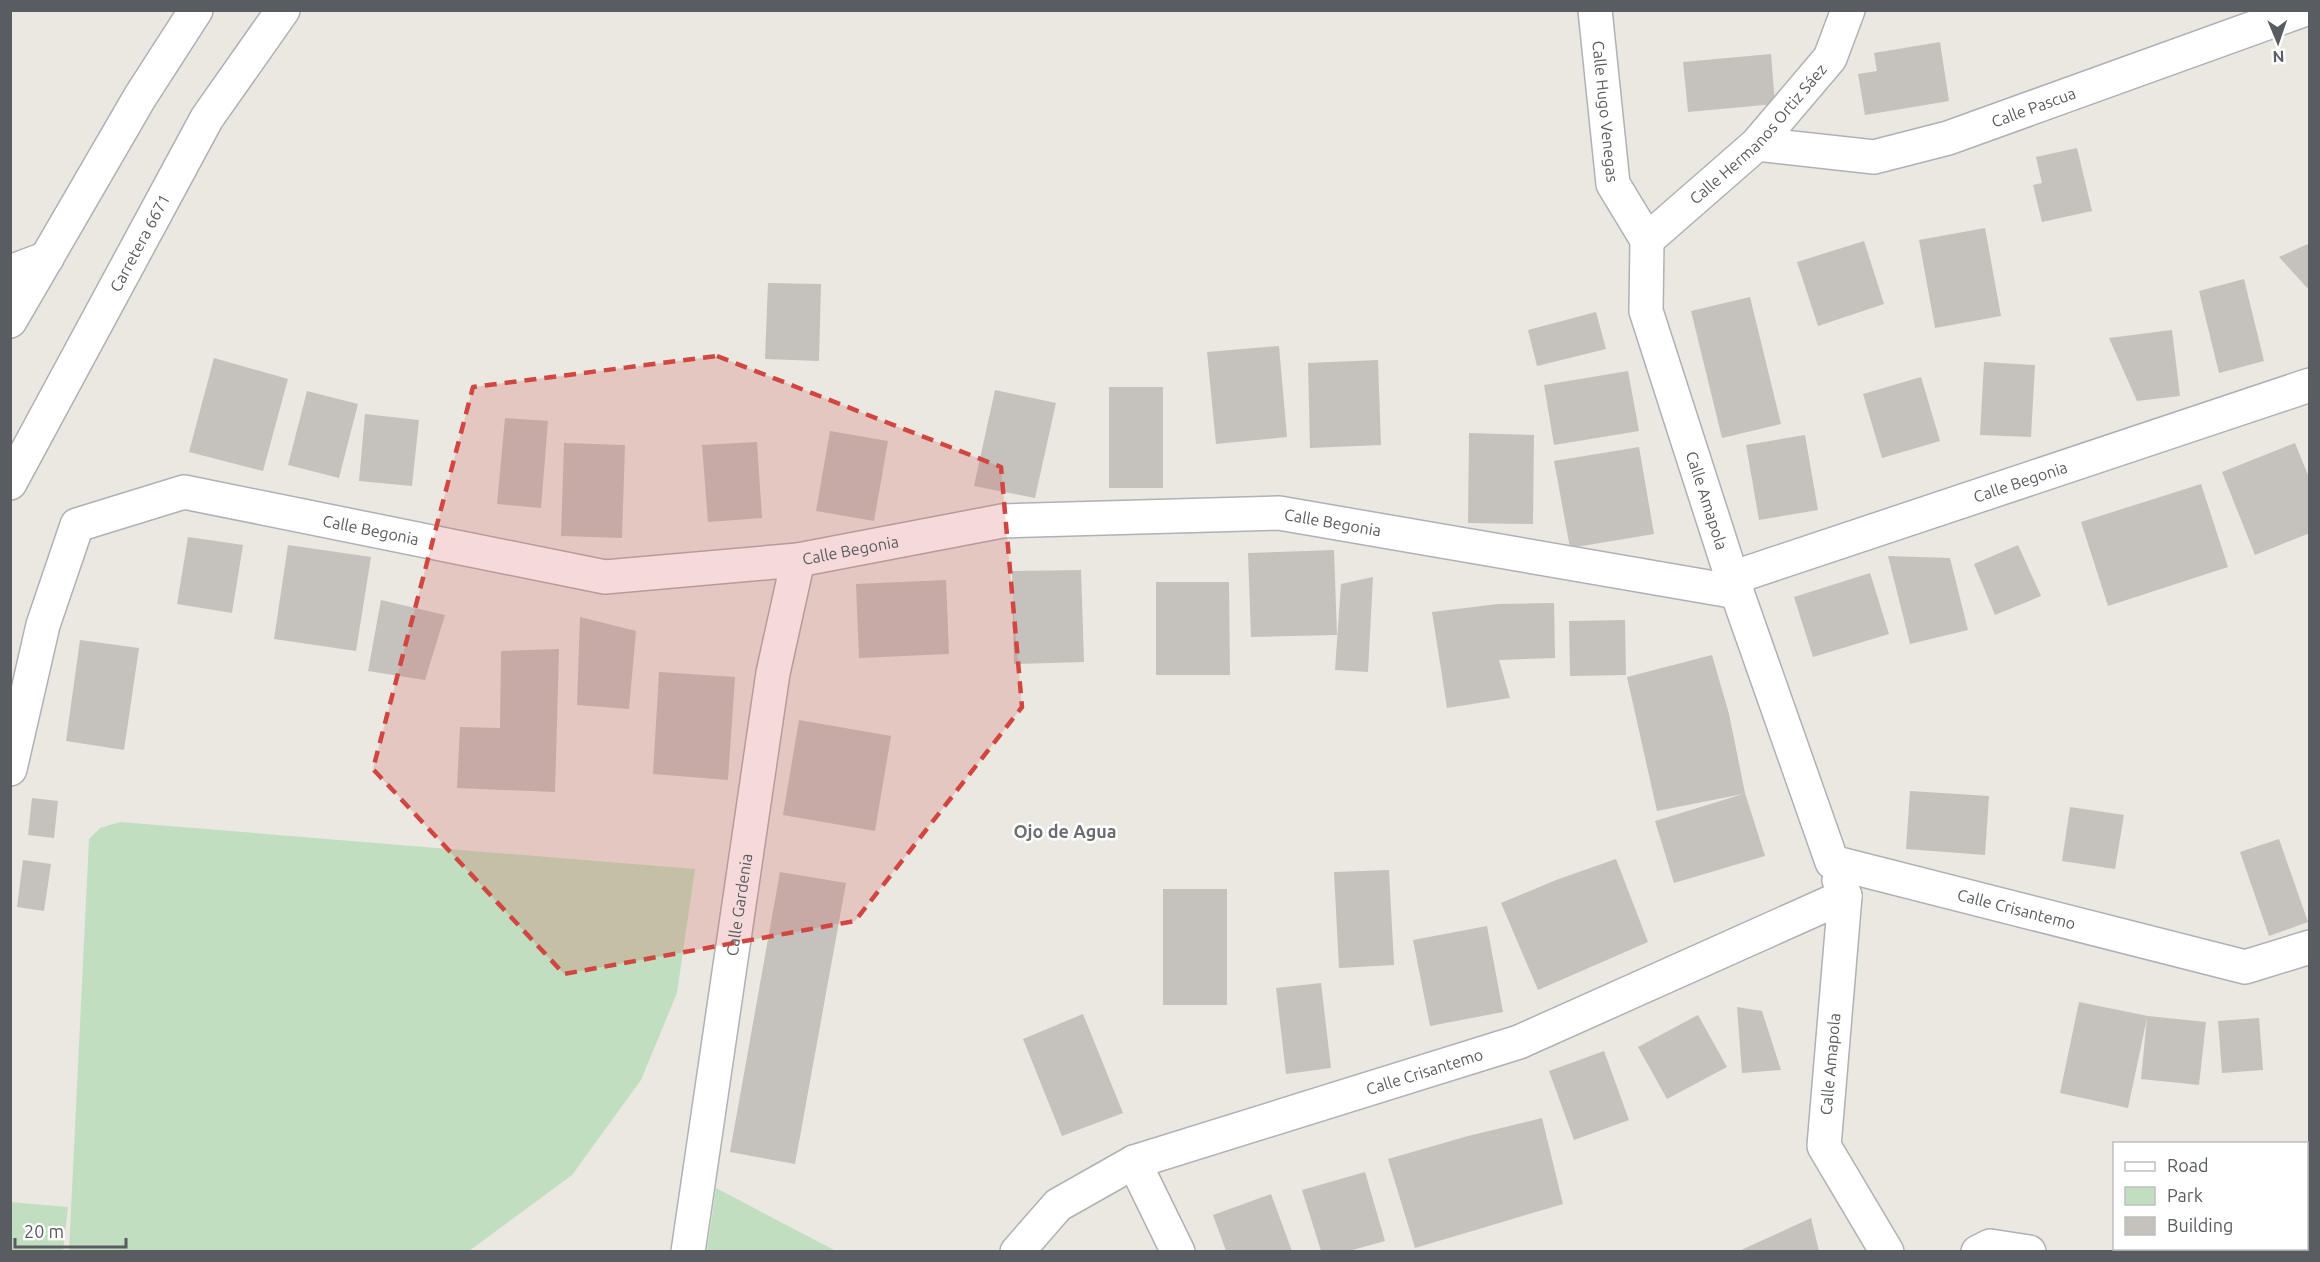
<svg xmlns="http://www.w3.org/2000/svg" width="2320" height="1262" viewBox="0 0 2320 1262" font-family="Ubuntu,sans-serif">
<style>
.green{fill:#c1dfc0}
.building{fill:#c5c2be}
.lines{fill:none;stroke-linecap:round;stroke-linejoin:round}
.street-casing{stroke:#aeb1b5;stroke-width:36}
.secondary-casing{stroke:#adb0b4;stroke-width:36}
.street{stroke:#fff;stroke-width:33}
.secondary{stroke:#fff;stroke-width:33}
.marked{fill:#d14640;fill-opacity:0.2;stroke:#d14640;stroke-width:4.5;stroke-dasharray:12 8;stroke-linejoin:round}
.labels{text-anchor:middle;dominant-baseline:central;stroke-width:5;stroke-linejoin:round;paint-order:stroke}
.street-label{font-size:16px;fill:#595c60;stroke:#fff}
.neighbourhood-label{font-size:18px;font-weight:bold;fill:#6a6e71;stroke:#fff}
</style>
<rect width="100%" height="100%" fill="#eae8e1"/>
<!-- green -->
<g class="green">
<path d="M 120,822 L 695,869 L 677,993 L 641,1080 L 572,1175 L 469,1251 L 69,1251 L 89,839 L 100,828 Z"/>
<path d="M 716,1188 L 836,1251 L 707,1251 Z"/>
<path d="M 10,1202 L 68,1207 L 63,1251 L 11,1251 Z"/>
</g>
<!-- building -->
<g class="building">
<path d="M 1940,42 L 1949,101 L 1865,115 L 1858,74 L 1877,71 L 1874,53 Z"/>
<path d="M 1771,54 L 1775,104 L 1688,112 L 1683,62 Z"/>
<path d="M 2077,148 L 2092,211 L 2042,222 L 2033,185 L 2042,183 L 2036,157 Z"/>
<path d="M 1985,228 L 2001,316 L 1935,328 L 1919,240 Z"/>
<path d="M 1864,241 L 1884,304 L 1818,326 L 1797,262 Z"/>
<path d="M 2310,243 L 2310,291 L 2279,257 Z"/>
<path d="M 2244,279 L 2264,361 L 2219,373 L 2199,291 Z"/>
<path d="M 768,283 L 821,284 L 819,361 L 765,359 Z"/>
<path d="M 1750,297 L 1781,424 L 1722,438 L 1691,311 Z"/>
<path d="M 1596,312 L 1606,349 L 1537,366 L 1528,330 Z"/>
<path d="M 2172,330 L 2180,396 L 2137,401 L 2109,338 Z"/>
<path d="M 1279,346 L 1287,437 L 1216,444 L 1207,352 Z"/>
<path d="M 214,358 L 288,379 L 263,471 L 189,452 Z"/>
<path d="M 1378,360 L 1381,445 L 1310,448 L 1308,363 Z"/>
<path d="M 1984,362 L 2035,365 L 2031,437 L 1980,435 Z"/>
<path d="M 1628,371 L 1639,431 L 1554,445 L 1544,385 Z"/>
<path d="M 1921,377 L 1940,441 L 1882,458 L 1863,394 Z"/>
<rect x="1109" y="387" width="54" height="101"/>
<path d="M 995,390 L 1056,403 L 1035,498 L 974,486 Z"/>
<path d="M 307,391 L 358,404 L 339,478 L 288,465 Z"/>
<path d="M 365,414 L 419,420 L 412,486 L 359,481 Z"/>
<path d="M 505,418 L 548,421 L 541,508 L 497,504 Z"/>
<path d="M 830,431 L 888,441 L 874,521 L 816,511 Z"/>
<path d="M 1469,433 L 1534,435 L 1533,524 L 1468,523 Z"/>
<path d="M 1805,435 L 1818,510 L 1759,520 L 1746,445 Z"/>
<path d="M 757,442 L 762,518 L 708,522 L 702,445 Z"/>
<path d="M 564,443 L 625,445 L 622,538 L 561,536 Z"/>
<path d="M 2295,443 L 2310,480 L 2310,533 L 2255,555 L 2222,472 Z"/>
<path d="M 1639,447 L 1654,534 L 1570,548 L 1554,461 Z"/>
<path d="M 2201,484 L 2228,567 L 2108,606 L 2081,522 Z"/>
<path d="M 188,537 L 243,545 L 232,613 L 177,604 Z"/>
<path d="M 288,545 L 371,557 L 356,651 L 274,639 Z"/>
<path d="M 2018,545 L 2041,596 L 1995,615 L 1974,564 Z"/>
<path d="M 1334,550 L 1337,635 L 1251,637 L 1248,553 Z"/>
<path d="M 1888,556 L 1950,558 L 1968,630 L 1910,644 Z"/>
<path d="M 1081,570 L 1084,662 L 1014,664 L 1012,571 Z"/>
<path d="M 1870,573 L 1889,634 L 1813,657 L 1794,597 Z"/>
<path d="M 1373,577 L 1368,672 L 1335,670 L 1341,584 Z"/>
<path d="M 946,580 L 949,654 L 859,658 L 856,584 Z"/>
<path d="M 1156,582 L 1229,582 L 1230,675 L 1156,675 Z"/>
<path d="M 381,600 L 445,615 L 425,680 L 368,671 Z"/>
<path d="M 1554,603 L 1555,658 L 1499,660 L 1510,698 L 1447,708 L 1432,612 L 1498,604 Z"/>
<path d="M 580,617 L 636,631 L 629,709 L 577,705 Z"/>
<path d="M 1625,620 L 1626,675 L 1570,676 L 1569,621 Z"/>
<path d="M 80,640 L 139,648 L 124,750 L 66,741 Z"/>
<path d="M 559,649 L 555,792 L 457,788 L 460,727 L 500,728 L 501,651 Z"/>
<path d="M 1712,655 L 1729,714 L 1745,793 L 1765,856 L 1674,883 L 1655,821 L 1743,794 L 1657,811 L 1627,677 Z"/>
<path d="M 659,672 L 735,677 L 728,780 L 653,774 Z"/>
<path d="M 799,720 L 891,736 L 875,831 L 783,815 Z"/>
<path d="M 1910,791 L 1989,796 L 1985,855 L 1906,849 Z"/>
<path d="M 32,798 L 58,801 L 54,838 L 28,835 Z"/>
<path d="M 2070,807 L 2124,815 L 2115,869 L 2062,861 Z"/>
<path d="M 2279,839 L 2308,922 L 2269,936 L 2240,852 Z"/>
<path d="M 1616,859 L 1648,942 L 1538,990 L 1501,903 L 1556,880 Z"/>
<path d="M 23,860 L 51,864 L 44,911 L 17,907 Z"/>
<path d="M 1389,870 L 1394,965 L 1339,968 L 1334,872 Z"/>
<path d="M 780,872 L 846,883 L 795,1164 L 730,1152 Z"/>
<rect x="1163" y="889" width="64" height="116"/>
<path d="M 1487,926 L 1503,1012 L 1430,1026 L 1413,940 Z"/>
<path d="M 1321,983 L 1331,1068 L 1286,1074 L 1276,988 Z"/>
<path d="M 2079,1002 L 2148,1016 L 2206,1022 L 2199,1085 L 2141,1079 L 2147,1018 L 2128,1108 L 2060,1093 Z"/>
<path d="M 1737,1007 L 1762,1011 L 1781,1070 L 1742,1073 Z"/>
<path d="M 1083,1014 L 1123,1113 L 1062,1136 L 1023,1039 Z"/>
<path d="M 1698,1015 L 1727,1067 L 1667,1099 L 1638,1047 Z"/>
<path d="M 2259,1018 L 2263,1070 L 2222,1073 L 2218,1021 Z"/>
<path d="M 1604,1051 L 1629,1120 L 1574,1140 L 1549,1071 Z"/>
<path d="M 1542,1118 L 1563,1204 L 1415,1248 L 1388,1159 L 1468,1136 Z"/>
<path d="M 1365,1172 L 1385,1241 L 1349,1251 L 1321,1251 L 1302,1190 Z"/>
<path d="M 1271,1194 L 1292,1251 L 1226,1251 L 1213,1215 Z"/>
<path d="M 1811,1218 L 1819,1251 L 1739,1251 Z"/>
</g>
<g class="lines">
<!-- street casing -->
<g class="street-casing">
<g id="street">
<path id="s1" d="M 1595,10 L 1613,184 L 1647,240"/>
<path id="s2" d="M 1757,144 L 1874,157 L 1948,138 L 2303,10"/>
<path id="s3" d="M 1647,240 L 1646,311 L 1732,578 L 1832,862 L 2245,967 L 2310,947"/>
<path id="s4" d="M 1647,240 L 1757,144 L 1830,58 L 1848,10"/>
<path d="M 10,272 L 47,258"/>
<path id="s5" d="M 1732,578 L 2310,385"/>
<path id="s6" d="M 10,769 L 43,625 L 77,525 L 184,492 L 605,577 L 798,560 L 1002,521 L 1279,513 L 1737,592"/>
<path d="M 1839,880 L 1845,896 L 1824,1146 L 1887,1252"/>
<path d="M 1134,1162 L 1178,1252"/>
<path id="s7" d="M 688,1252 L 773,673 L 798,560"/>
<path id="s8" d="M 1017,1252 L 1058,1205 L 1134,1162 L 1519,1042 L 1845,896"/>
<path d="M 1978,1252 L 1990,1246 L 2029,1252"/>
</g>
</g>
<!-- secondary casing -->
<g class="secondary-casing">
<g id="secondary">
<path d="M 10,321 L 140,97 L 196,10"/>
<path id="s9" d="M 10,483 L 207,118 L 283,10"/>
</g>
</g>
<!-- street -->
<use href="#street" class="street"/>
<!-- secondary -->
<use href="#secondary" class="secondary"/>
</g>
<!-- marked area -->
<path class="marked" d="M 717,356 L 1001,467 L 1022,707 L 855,921 L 564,974 L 373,769 L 473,387 Z"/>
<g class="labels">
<!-- street labels -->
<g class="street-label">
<text stroke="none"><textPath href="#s2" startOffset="285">Calle Pascua</textPath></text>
<text stroke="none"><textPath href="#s1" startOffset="102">Calle Hugo Venegas</textPath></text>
<text stroke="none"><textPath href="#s4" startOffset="154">Calle Hermanos Ortiz Sáez</textPath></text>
<text stroke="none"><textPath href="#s9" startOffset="273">Carretera 6671</textPath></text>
<text stroke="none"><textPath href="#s5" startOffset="304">Calle Begonia</textPath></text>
<text stroke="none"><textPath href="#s3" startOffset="270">Calle Amapola</textPath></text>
<text stroke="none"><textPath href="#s6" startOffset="1528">Calle Begonia</textPath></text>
<text stroke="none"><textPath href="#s6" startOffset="556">Calle Begonia</textPath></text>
<text stroke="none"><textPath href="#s6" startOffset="1042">Calle Begonia</textPath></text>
<text stroke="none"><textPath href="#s7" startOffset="351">Calle Gardenia</textPath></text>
<text stroke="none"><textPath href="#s3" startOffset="843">Calle Crisantemo</textPath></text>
<text transform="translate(1830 1064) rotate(-85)">Calle Amapola</text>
<text stroke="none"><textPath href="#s8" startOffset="454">Calle Crisantemo</textPath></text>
</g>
<!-- neighbourhood labels -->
<g class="neighbourhood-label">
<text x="1065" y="831">Ojo de Agua</text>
</g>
</g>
<!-- border -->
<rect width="2320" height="1262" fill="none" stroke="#595c60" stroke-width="24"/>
<!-- legend -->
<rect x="2113" y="1142" width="195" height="108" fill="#ffffff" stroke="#bdbebf" stroke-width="1.5"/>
<rect x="2125" y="1162" width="30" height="9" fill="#ffffff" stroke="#bdbebf" stroke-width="1.5"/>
<text x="2167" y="1172" font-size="18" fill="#595c60">Road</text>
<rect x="2125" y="1187" width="30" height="18" fill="#c1dfc0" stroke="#bdbebf" stroke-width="1.5"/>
<text x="2167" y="1202" font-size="18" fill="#595c60">Park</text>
<rect x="2125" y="1217" width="30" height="18" fill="#c5c2be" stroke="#bdbebf" stroke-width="1.5"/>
<text x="2167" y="1232" font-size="18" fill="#595c60">Building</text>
<!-- north arrow -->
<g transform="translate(2278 42) rotate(178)" stroke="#ffffff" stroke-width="4.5" paint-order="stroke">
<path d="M0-4.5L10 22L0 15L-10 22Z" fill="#595c60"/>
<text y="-9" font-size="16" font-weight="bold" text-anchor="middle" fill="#595c60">N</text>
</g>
<!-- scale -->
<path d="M15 1238v9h111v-9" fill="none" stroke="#595c60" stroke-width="3"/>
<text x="24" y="1238" font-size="18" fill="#595c60" stroke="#ffffff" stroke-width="4.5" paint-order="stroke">20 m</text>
</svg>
